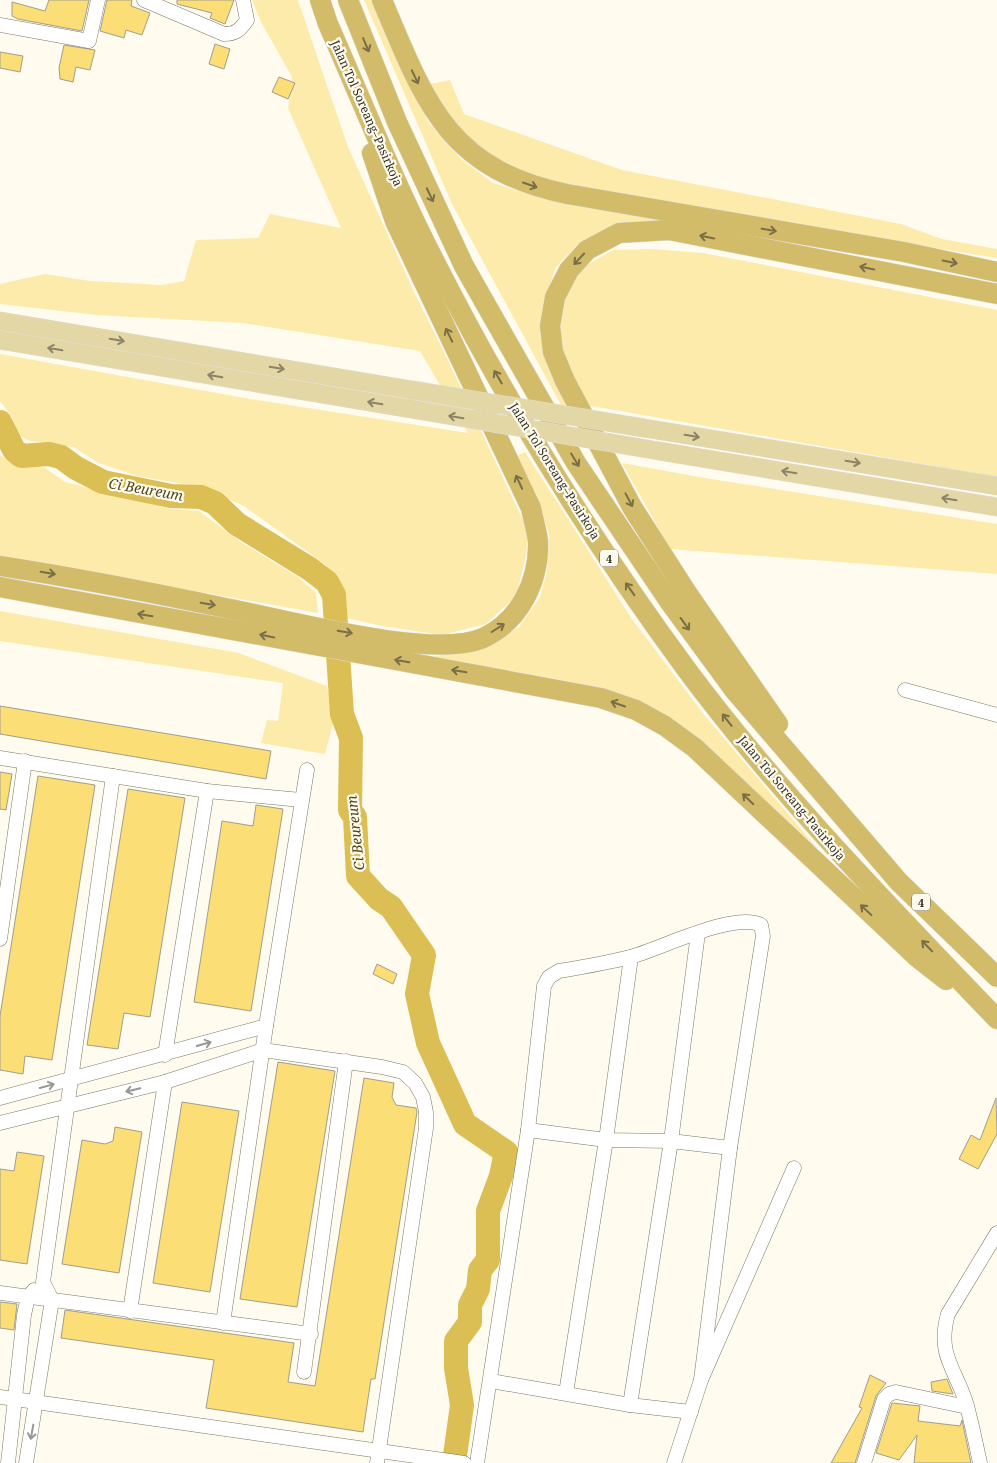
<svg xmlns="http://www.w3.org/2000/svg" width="997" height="1463" viewBox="0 0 997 1463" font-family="'Noto Serif',serif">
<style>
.green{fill:#fdebab}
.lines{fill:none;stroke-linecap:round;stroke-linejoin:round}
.river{stroke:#dbbe54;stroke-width:24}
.building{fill:#fbde75;stroke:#a19d8f}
.minor-casing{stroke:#7b7769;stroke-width:15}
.major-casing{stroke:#dededd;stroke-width:19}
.highway-casing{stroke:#dededd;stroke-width:21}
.minor{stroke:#fff;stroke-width:14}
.major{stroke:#e4d7a6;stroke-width:18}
.highway{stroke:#d2bc6a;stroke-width:20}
.major-bridge-casing{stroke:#dededd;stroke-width:19;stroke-linecap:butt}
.major-bridge{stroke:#e4d7a6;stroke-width:18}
.oneway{stroke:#796e46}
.oneway2{stroke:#8a8368}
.oneway3{stroke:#989794}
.labels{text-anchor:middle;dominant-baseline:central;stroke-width:4.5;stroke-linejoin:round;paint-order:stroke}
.shield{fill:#fffcef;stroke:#6f6c64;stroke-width:1}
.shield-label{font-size:11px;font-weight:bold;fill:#312f29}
.street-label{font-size:12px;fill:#312f29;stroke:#fffcef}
.water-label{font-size:14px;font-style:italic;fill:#514519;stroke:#fffcef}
</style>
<rect width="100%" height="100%" fill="#fffcef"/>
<!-- green -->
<g class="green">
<path d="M 252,0 L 298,0 L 348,147 L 414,292 L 444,352 L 528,531 L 526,556 L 516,596 L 486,624 L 442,635 L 382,626 L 347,618 L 346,597 L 326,565 L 244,506 L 197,486 L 137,476 L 99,463 L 73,447 L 30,441 L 18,435 L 12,417 L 0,401 L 0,354 L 250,399 L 468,433 L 420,351 L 243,323 L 97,315 L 0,304 L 0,284 L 45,274 L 90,281 L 162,285 L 184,281 L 196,240 L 258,238 L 270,214 L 341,228 L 288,108 L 292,77 L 261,22 Z"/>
<path d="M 364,0 L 372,0 L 429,123 L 461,159 L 493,183 L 544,199 L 681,224 L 639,221 L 602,231 L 577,245 L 556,267 L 544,301 L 542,340 L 567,405 L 562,407 L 452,204 Z"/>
<path d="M 450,80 L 464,114 L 622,170 L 901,224 L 942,239 L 997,249 L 997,258 L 586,192 L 495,164 L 444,114 L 430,84 Z"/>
<path d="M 652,249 L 703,253 L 997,310 L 997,477 L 586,405 L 567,370 L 558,334 L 567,287 L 585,266 L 613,250 Z"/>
<path d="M 525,452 L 632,619 L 705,716 L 817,848 L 811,852 L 635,702 L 572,682 L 494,668 L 437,663 L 435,656 L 483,649 L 519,627 L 540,597 L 547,571 L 549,535 L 538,498 L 517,456 Z"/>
<path d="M 0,455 L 12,463 L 45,468 L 65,482 L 171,509 L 199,511 L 239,541 L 298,577 L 316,593 L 318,613 L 0,556 Z"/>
<path d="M 622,463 L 705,478 L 997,524 L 997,574 L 670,549 Z"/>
<path d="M 0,611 L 239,653 L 327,686 L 334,720 L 325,754 L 261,743 L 267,720 L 278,721 L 283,683 L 0,641 Z"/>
</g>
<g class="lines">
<!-- river -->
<path class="river" d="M 0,422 L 14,450 L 21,456 L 49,454 L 61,457 L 76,468 L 103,482 L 171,496 L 201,497 L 215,503 L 237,524 L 310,569 L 327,582 L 334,595 L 342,714 L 351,738 L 350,810 L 355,817 L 358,876 L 379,899 L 391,907 L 424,955 L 417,994 L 428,1043 L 465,1124 L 506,1152 L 501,1176 L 488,1211 L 488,1260 L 480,1270 L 478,1289 L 470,1305 L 470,1322 L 456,1341 L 456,1368 L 462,1405 L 454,1463"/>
</g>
<!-- building -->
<g class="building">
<path d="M 49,0 L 89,0 L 82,31 L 18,19 L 12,16 L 12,2 L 45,11 Z"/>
<path d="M 107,0 L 132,0 L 131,6 L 150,13 L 142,35 L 126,30 L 124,38 L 100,31 Z"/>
<path d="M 177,0 L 234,0 L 225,24 L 210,18 L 212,13 L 177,4 Z"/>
<path d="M 215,44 L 230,49 L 224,69 L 209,64 Z"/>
<path d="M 64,45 L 95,50 L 90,70 L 76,67 L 73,82 L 60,79 L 59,68 Z"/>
<path d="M 0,52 L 23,56 L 20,72 L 0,68 Z"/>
<path d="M 279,77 L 295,83 L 288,99 L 272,92 Z"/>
<path d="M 0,706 L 271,751 L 266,779 L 0,734 Z"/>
<path d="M 0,772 L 12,774 L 6,810 L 0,809 Z"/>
<path d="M 38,776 L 95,785 L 52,1060 L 25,1056 L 23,1074 L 0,1070 L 0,1016 Z"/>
<path d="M 128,789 L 185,798 L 150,1017 L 124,1013 L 118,1049 L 87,1045 Z"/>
<path d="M 256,805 L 283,809 L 251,1011 L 194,1002 L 222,821 L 253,826 Z"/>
<path d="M 377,964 L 397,974 L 393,984 L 373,974 Z"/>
<path d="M 278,1062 L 335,1071 L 297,1307 L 240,1299 Z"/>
<path d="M 364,1078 L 394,1083 L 392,1097 L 396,1105 L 416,1108 L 417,1112 L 375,1379 L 371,1379 L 363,1432 L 206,1408 L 214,1360 L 61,1338 L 65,1310 L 294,1343 L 288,1382 L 315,1386 Z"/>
<path d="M 996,1098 L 997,1134 L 978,1169 L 959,1159 L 971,1135 L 980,1140 Z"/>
<path d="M 182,1102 L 239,1111 L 210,1292 L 153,1283 Z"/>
<path d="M 115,1127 L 142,1132 L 119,1273 L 62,1264 L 82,1140 L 105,1144 L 113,1141 Z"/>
<path d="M 17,1152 L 44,1156 L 27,1264 L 0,1260 L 0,1169 L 14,1171 Z"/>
<path d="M 0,1302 L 17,1304 L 14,1330 L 0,1328 Z"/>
<path d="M 870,1375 L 886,1383 L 876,1396 L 855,1463 L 831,1463 L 862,1408 L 859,1407 Z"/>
<path d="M 947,1379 L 953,1394 L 932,1391 L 931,1382 Z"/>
<path d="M 892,1403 L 920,1406 L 918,1421 L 960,1426 L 962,1420 L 971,1463 L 914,1463 L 917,1435 L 899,1460 L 876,1453 Z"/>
</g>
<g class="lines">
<!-- minor casing -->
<g class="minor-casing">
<g id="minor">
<path d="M 144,0 L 224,34 C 236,34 240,30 247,20 L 243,0"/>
<path d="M 0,25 L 89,41 L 98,0"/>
<path d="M 905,690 L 997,715"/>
<path d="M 0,758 L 207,791 L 301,800"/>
<path d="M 0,939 L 25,761"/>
<path d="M 165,1055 L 207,791"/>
<path d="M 0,1098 L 266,1026"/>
<path d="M 0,1123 L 165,1082 L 263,1050 L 382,1067 L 403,1072 L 415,1083 L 423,1097 L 426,1112 L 426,1128 L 377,1463"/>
<path d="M 528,1130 L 606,1140 L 671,1141 L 730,1148"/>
<path d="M 0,1293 L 311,1334"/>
<path d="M 130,1311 L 165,1082"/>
<path d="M 223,1323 L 266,1026 L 307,770"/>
<path d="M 304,1372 L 346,1061"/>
<path d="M 491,1381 L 630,1405 L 691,1412"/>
<path d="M 566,1393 L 606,1140 L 631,957"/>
<path d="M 0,1397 L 464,1463"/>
<path d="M 630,1405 L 671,1141 L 698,933"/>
<path d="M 8,1463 L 24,1315 L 28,1297 L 34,1290"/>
<path d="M 26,1463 L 52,1300 L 43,1282 L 113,776"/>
<path d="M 477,1463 L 528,1130 L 544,986 L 549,977 L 559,971 C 583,967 607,963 630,957 C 660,949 735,911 761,925 L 763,936 L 730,1148 L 701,1380"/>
<path d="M 674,1463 L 701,1380 L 794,1168"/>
<path d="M 864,1463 L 884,1399 L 889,1394 L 896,1392 L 967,1407"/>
<path d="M 980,1463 C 976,1444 972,1425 967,1406 C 957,1370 936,1356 948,1314 L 997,1233"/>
</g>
</g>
<!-- major casing -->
<g class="major-casing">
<g id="major">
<path d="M 0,321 L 412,390"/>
<path d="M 0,340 L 423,411"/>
<path d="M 644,428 L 997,486"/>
<path d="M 659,451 L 997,507"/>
</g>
</g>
<!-- highway casing -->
<g class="highway-casing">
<g id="highway">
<path d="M 320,0 L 328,24 C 363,103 395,185 435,262 C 507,404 592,541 687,670 C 780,795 889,906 997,1019"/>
<path d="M 348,0 L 397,122 L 464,266 L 576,463 L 669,601 L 735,691 L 899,882 L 997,977"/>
<path d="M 382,0 C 425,102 447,169 567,194 L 904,252 L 997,272"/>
<path d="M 0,566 C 77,578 154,593 230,609 C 288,620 433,660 483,638 C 520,621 539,581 538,542 C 537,531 533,519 531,508 L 395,221 L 372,153"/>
<path d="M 0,587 L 601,698 L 636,710 L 665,726 L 695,748 L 918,958 L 946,980"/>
<path d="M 778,724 L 687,593 L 632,507 L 565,381 L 553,352 L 550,326 L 555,297 L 569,270 L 587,250 L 619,233 L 669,230 L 997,294"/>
</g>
</g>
<!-- minor -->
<use href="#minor" class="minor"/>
<!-- major -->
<use href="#major" class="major"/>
<!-- highway -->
<use href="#highway" class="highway"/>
<!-- major-bridge casing -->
<g class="major-bridge-casing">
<g id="major-bridge">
<path d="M 412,390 L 644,428"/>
<path d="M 423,411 L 659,451"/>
</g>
</g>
<!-- major-bridge -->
<use href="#major-bridge" class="major-bridge"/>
</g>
<!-- one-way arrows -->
<defs><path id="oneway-shaft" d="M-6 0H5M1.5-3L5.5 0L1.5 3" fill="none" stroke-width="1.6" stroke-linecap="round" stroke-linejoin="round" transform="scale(1.25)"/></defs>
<g class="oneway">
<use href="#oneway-shaft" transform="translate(366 45) rotate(67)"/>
<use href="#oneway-shaft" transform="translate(415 77) rotate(65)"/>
<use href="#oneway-shaft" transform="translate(530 185) rotate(19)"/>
<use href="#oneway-shaft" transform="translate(430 195) rotate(65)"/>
<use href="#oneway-shaft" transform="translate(769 230) rotate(10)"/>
<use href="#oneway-shaft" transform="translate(707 237) rotate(-169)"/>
<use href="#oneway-shaft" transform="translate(579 259) rotate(133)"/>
<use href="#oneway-shaft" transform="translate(950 262) rotate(12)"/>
<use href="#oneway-shaft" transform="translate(867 268) rotate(-169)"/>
<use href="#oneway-shaft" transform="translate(449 335) rotate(-116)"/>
<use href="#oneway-shaft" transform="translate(498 377) rotate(-120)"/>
<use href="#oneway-shaft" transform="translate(575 460) rotate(59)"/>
<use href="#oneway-shaft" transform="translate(519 482) rotate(-115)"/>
<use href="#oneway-shaft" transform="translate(629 500) rotate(62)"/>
<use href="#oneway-shaft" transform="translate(48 573) rotate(9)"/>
<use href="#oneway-shaft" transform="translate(630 589) rotate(-125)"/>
<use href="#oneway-shaft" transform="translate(208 604) rotate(10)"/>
<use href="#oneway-shaft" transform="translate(145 615) rotate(-171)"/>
<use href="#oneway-shaft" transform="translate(685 624) rotate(54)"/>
<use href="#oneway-shaft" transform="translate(498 628) rotate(-32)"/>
<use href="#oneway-shaft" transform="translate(345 632) rotate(10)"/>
<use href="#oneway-shaft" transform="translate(267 636) rotate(-169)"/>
<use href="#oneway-shaft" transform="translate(402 661) rotate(-170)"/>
<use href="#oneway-shaft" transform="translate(459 671) rotate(-170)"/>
<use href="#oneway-shaft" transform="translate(618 704) rotate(-161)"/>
<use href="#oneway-shaft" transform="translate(727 720) rotate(-128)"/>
<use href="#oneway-shaft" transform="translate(748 799) rotate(-136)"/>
<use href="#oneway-shaft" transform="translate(866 910) rotate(-137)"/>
<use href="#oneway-shaft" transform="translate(927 946) rotate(-134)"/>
</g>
<g class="oneway2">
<use href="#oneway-shaft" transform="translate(117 340) rotate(10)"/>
<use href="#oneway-shaft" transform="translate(55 349) rotate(-170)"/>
<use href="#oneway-shaft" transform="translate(277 368) rotate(10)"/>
<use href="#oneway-shaft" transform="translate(215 376) rotate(-170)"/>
<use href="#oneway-shaft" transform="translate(375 403) rotate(-170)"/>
<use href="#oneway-shaft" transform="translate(456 417) rotate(-171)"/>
<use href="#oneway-shaft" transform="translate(692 436) rotate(9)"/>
<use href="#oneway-shaft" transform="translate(853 462) rotate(9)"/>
<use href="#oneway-shaft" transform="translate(789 472) rotate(-171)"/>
<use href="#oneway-shaft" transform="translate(949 499) rotate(-171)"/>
</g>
<g class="oneway3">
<use href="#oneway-shaft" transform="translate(204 1044) rotate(-16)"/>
<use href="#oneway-shaft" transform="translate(47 1086) rotate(-15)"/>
<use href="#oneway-shaft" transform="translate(133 1090) rotate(166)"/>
<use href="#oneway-shaft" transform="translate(32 1432) rotate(100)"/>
</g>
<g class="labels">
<!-- shield labels -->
<g class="shield">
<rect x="600" y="549.5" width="18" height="17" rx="4"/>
<rect x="912" y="893.5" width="18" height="17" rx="4"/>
</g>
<g class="shield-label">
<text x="609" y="558">4</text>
<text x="921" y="902">4</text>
</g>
<!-- street labels -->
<g class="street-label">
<text transform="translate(367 113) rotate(66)">Jalan Tol Soreang–Pasirkoja</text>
<text transform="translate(555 471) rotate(58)">Jalan Tol Soreang–Pasirkoja</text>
<text transform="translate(792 798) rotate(50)">Jalan Tol Soreang–Pasirkoja</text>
</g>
<!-- water labels -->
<g class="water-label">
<text transform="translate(146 489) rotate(10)">Ci Beureum</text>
<text transform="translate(355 833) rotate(-96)">Ci Beureum</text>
</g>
</g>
</svg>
